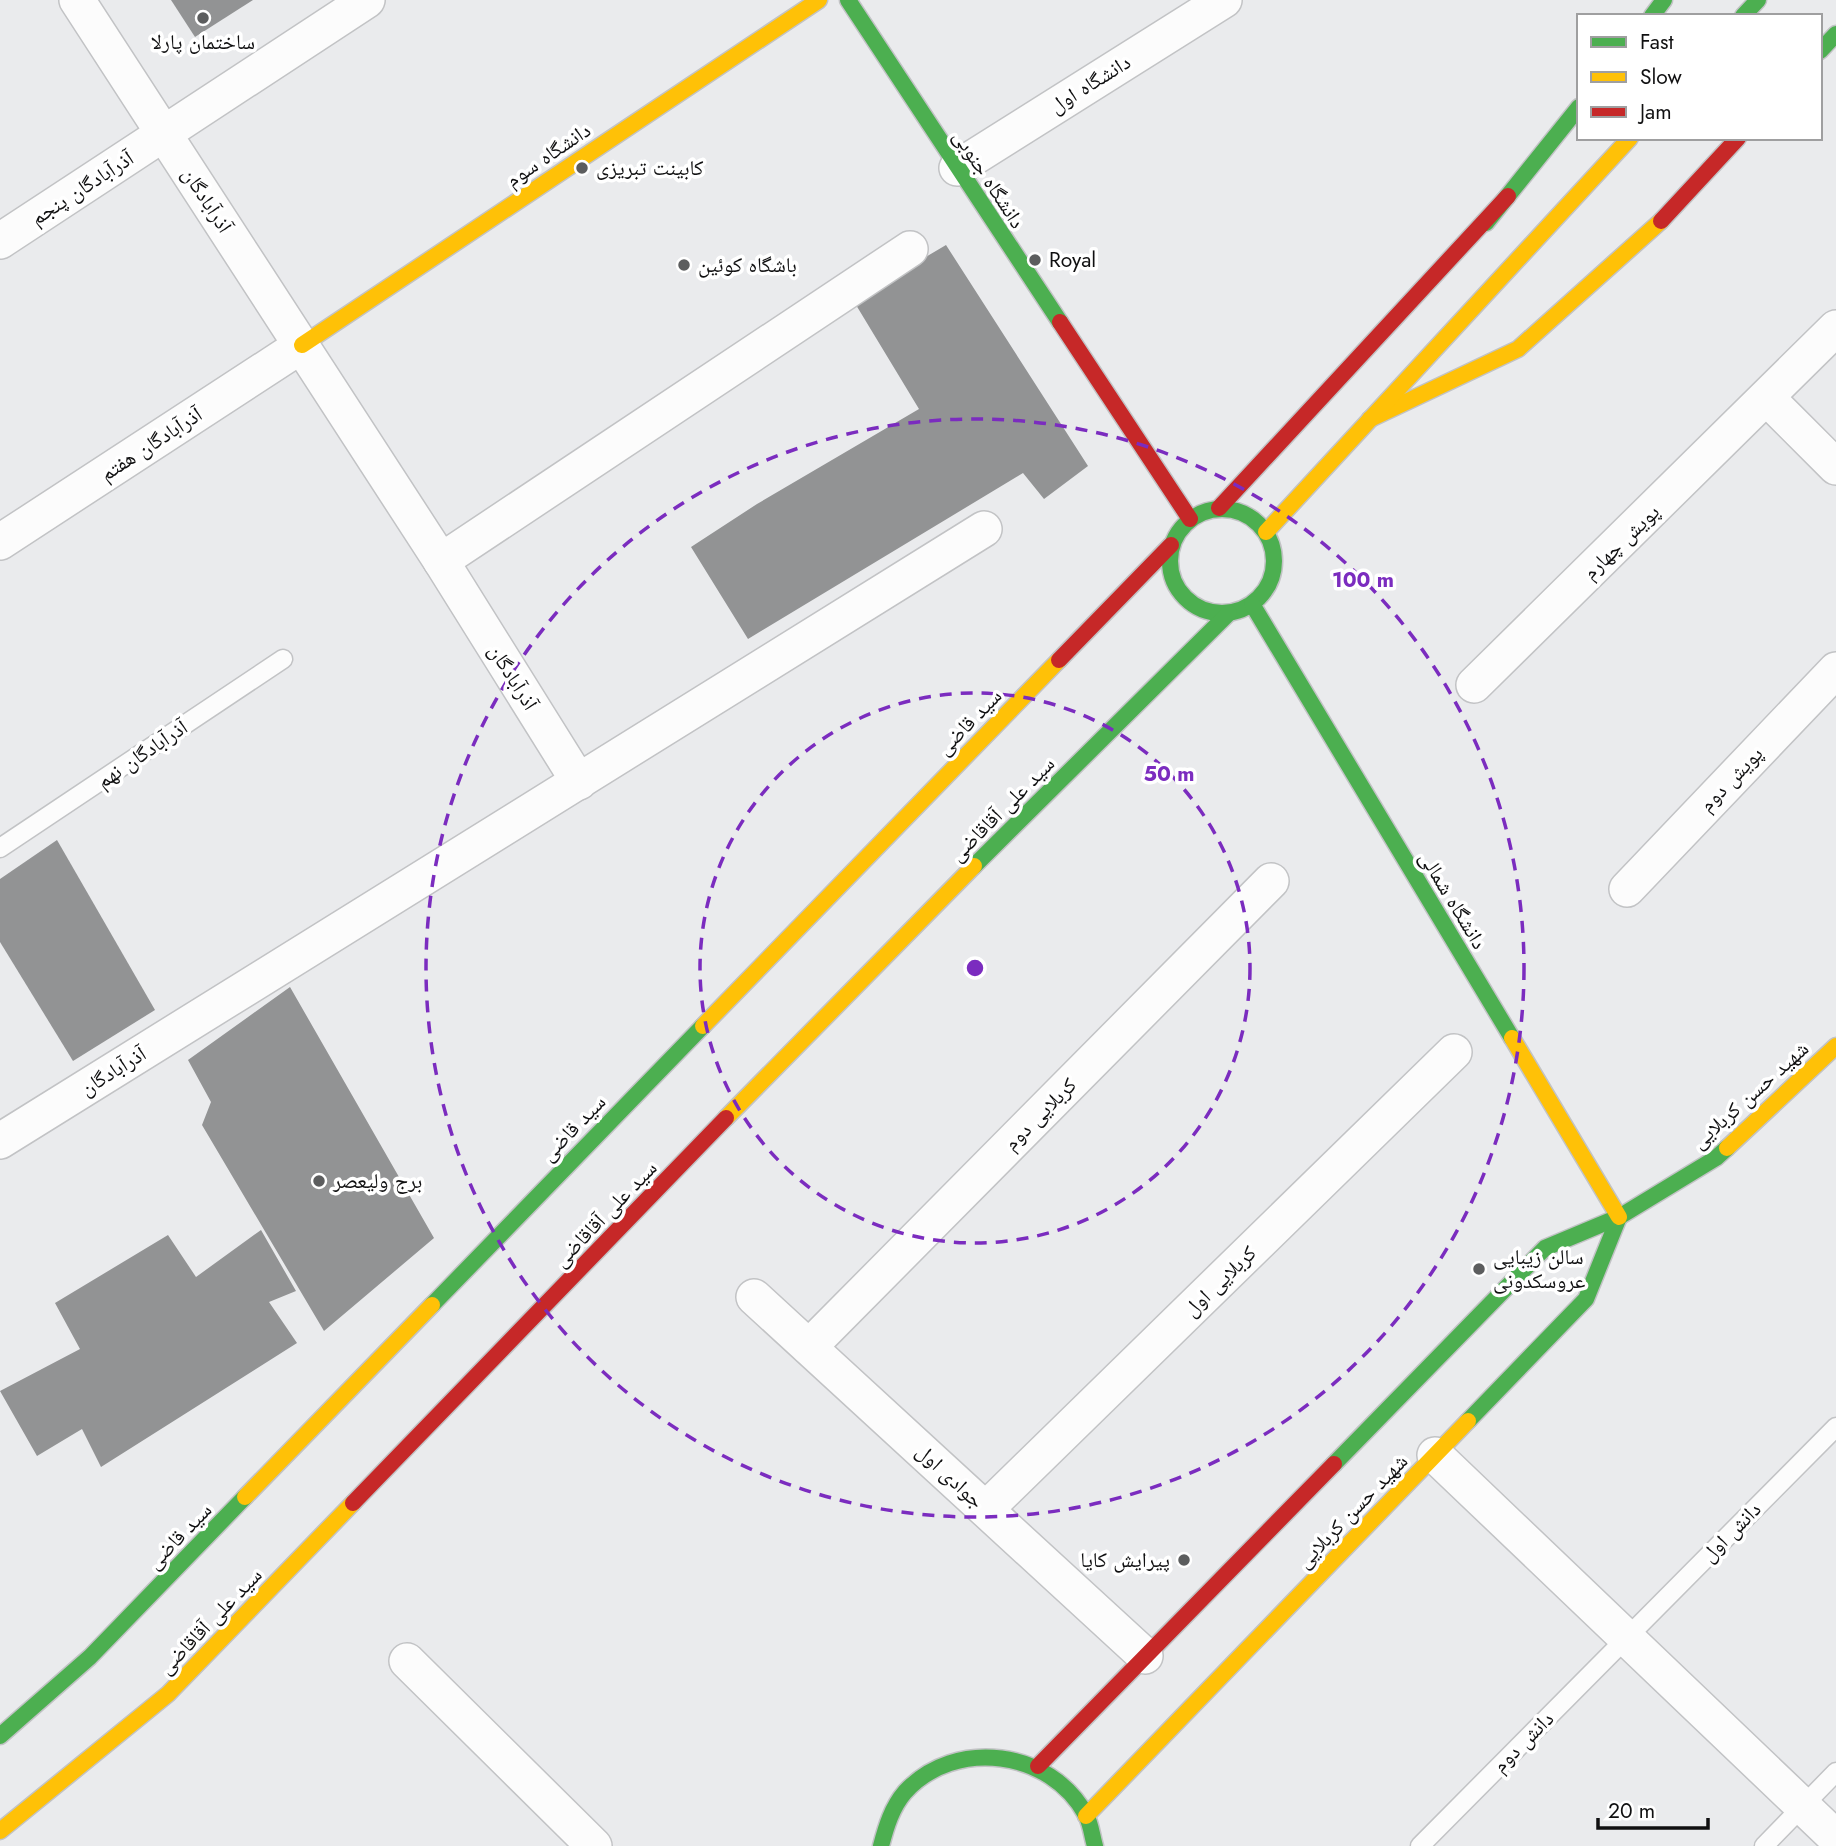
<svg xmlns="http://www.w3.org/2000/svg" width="1836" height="1846" viewBox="0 0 1836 1846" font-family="Jost,'Noto Naskh Arabic',sans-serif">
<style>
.building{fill:#929394}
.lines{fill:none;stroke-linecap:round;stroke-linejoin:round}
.lane-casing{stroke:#c2c3c5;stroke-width:21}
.street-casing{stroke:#c2c3c5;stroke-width:38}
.fast-casing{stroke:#c2c3c5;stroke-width:19}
.slow-casing{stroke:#c2c3c5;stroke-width:19}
.jam-casing{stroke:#c2c3c5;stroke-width:19}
.lane{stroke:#fcfcfc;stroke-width:18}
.street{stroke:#fcfcfc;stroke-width:35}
.fast{stroke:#4caf50;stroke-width:16}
.slow{stroke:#ffc107;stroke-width:16}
.jam{stroke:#c62828;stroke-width:16}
.ring{fill:none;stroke:#7b2cbf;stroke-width:3.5;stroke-dasharray:12 9}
.poi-dot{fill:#5c5d5e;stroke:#fff;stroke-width:2.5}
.labels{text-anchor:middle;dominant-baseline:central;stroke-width:7;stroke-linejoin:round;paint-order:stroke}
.poi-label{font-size:21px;fill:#101011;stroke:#fff;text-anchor:start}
.street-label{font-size:21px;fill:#101011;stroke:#fff}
.centre{fill:#7b2cbf;stroke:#fff;stroke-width:3.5}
.ring-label{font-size:21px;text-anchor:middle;font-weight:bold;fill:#7b2cbf;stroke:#fff;stroke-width:7;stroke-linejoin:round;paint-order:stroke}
</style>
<rect width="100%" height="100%" fill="#eaebed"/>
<!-- building -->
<g class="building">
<path d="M 171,0 L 253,0 L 195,37 Z"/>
<path d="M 946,245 L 1088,466 L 1044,499 L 1023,473 L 748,639 L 691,547 L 757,504 L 919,409 L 853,300 Z"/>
<path d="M 57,840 L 155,1010 L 73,1061 L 0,942 L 0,879 Z"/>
<path d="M 290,987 L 434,1238 L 324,1331 L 202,1125 L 211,1102 L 188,1060 Z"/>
<path d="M 261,1230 L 296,1291 L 269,1302 L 297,1343 L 101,1467 L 82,1429 L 37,1456 L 0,1391 L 80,1349 L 55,1303 L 168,1235 L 196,1277 Z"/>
</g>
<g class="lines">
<!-- lane casing -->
<g class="lane-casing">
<g id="lane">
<path d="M 0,848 L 283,659"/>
<path d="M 1420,1846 L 1836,1427"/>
<path d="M 1764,1846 L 1836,1772"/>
</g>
</g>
<!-- street casing -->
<g class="street-casing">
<g id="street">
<path d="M 77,0 L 441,561 L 579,782"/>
<path d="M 957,168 L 1224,0"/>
<path d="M 0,241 L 367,0"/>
<path d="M 1767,398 L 1836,467"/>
<path d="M 0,542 L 302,345"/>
<path d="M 441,561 L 910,249"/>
<path d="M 1474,685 L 1836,328"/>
<path d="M 1627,889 L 1836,670"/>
<path d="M 0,1141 L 984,529"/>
<path d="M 754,1297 L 1145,1656"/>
<path d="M 809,1347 L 1271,881"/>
<path d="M 1435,1455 L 1836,1838"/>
<path d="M 986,1509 L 1454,1052"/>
<path d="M 407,1661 L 594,1846"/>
</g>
</g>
<!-- fast casing -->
<g class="fast-casing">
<g id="fast">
<path d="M 848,0 L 1060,322"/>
<path d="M 1652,16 L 1664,0"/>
<path d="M 1743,16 L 1758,0"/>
<path d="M 1820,51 L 1836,34"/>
<path d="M 1486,223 L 1579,107"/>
<circle cx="1222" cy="561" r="52"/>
<path d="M 1252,604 L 1512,1038"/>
<path d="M 974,866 L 1229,613"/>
<path d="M 432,1305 L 703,1026"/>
<path d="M 1468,1421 L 1586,1299 L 1619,1217"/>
<path d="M 1334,1464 L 1545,1248 L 1619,1217 L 1716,1158 L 1727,1148"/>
<path d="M 0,1736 L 90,1657 L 245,1497"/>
<path d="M 881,1846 C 886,1827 892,1807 905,1792 C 955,1737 1051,1750 1086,1815 C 1091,1824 1092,1836 1095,1846"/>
</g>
</g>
<!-- slow casing -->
<g class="slow-casing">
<g id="slow">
<path d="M 302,345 L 819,0"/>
<path d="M 1370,419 L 1518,349 L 1661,221"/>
<path d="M 1266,532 L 1630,138"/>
<path d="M 703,1026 L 1059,660"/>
<path d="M 1512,1038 L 1619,1217"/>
<path d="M 726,1118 L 974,866"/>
<path d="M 1727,1148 L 1836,1046"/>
<path d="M 245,1497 L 432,1305"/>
<path d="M 1086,1816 L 1468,1421"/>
<path d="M 0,1831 L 168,1694 L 353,1503"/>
</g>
</g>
<!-- jam casing -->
<g class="jam-casing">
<g id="jam">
<path d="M 1661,221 L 1738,138"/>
<path d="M 1060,322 L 1190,519"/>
<path d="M 1219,508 L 1508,196"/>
<path d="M 1059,660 L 1171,545"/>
<path d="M 353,1503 L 726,1118"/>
<path d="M 1038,1766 L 1334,1464"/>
</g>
</g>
<!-- lane -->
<use href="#lane" class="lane"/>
<!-- street -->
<use href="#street" class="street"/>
<!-- fast -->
<use href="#fast" class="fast"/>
<!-- slow -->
<use href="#slow" class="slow"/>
<!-- jam -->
<use href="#jam" class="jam"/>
</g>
<!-- distance rings -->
<g class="ring">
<circle cx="975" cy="968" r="275"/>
<circle cx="975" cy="968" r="549"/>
</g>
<!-- markers -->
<g class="poi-dot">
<circle cx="203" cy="18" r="7"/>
<circle cx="582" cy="168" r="7"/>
<circle cx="1035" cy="260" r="7"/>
<circle cx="684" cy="265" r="7"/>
<circle cx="319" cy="1181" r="7"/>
<circle cx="1479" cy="1269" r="7"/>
<circle cx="1184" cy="1560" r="7"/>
</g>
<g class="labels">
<!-- poi labels -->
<g class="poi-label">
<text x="203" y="42" text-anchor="middle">ساختمان پارلا</text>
<text x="596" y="168">کابینت تبریزی</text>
<text x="1049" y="260">Royal</text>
<text x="698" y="265">باشگاه کوئین</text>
<text x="333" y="1181">برج ولیعصر</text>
<text x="1493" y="1257">سالن زیبایی<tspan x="1493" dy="24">عروسکدونی</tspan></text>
<text x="1170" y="1560" text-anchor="end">پیرایش کایا</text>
</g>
<!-- street labels -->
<g class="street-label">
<text transform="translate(1090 84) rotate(-32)">دانشگاه اول</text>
<text transform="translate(548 155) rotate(-34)">دانشگاه سوم</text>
<text transform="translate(989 179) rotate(57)">دانشگاه جنوبی</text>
<text transform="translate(82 188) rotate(-33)">آذرآبادگان پنجم</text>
<text transform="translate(207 200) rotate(57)">آذرآبادگان</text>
<text transform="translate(151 444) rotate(-33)">آذرآبادگان هفتم</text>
<text transform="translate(1621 542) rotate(-44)">پویش چهارم</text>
<text transform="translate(513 677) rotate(58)">آذرآبادگان</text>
<text transform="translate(969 722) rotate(-46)">سید قاضی</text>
<text transform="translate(142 754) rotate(-34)">آذرآبادگان نهم</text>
<text transform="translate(1731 779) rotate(-46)">پویش دوم</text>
<text transform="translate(1002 809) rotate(-45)">سید علی آقاقاضی</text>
<text transform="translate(1453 900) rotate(59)">دانشگاه شمالی</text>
<text transform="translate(113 1071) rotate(-32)">آذرآبادگان</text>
<text transform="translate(1750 1095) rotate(-42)">شهید حسن کربلایی</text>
<text transform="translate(1040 1114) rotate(-45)">کربلایی دوم</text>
<text transform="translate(573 1128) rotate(-46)">سید قاضی</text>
<text transform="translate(605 1214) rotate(-46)">سید علی آقاقاضی</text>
<text transform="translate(1220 1281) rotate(-44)">کربلایی اول</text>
<text transform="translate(950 1476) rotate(43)">جوادی اول</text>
<text transform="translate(1352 1511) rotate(-46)">شهید حسن کربلایی</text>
<text transform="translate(1731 1532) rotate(-45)">دانش اول</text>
<text transform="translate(179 1536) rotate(-46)">سید قاضی</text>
<text transform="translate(210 1621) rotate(-46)">سید علی آقاقاضی</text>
<text transform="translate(1523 1742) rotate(-45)">دانش دوم</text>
</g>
</g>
<circle cx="975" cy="968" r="10" class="centre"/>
<g class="ring-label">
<text x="1363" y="587">100 m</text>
<text x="1169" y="781">50 m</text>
</g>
<!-- legend -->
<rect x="1577" y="14" width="245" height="126" fill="#ffffff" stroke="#9f9fa0" stroke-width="2"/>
<rect x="1591" y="37" width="35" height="10" fill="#4caf50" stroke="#9f9fa0" stroke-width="2"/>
<text x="1640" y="49" font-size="21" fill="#101011">Fast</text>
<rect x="1591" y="72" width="35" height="10" fill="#ffc107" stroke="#9f9fa0" stroke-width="2"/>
<text x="1640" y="84" font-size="21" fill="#101011">Slow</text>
<rect x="1591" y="107" width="35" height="10" fill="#c62828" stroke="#9f9fa0" stroke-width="2"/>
<text x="1640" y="119" font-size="21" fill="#101011">Jam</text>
<!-- scale -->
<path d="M1598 1818v10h110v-10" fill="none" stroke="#101011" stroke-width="3.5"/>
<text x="1608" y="1818" font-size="21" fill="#101011" stroke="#ffffff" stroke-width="5" paint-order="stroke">20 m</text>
</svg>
